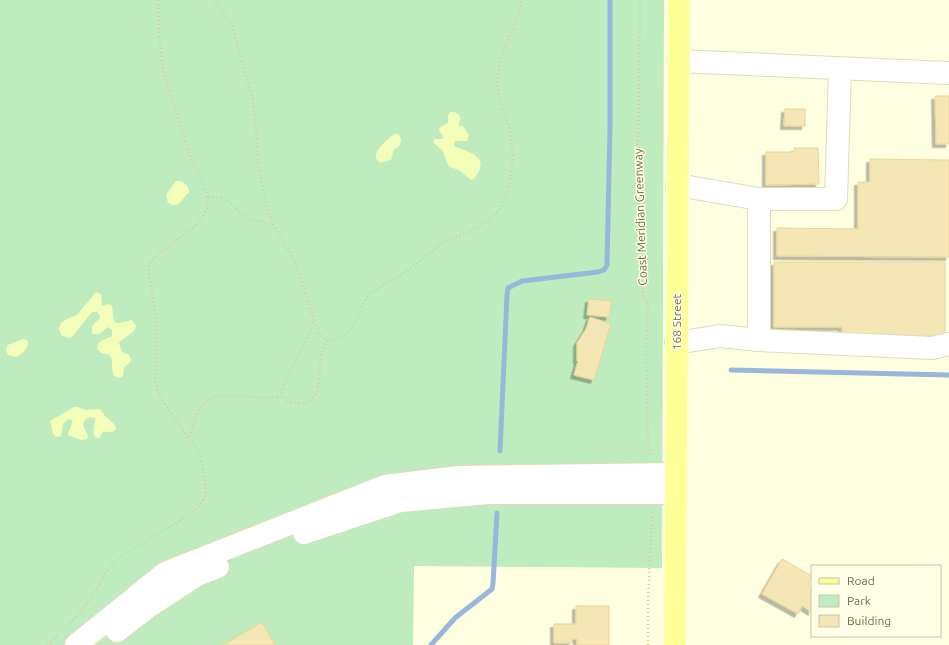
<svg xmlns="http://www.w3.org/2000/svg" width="949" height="645" viewBox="0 0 949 645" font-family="Ubuntu,sans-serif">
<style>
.green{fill:#beecbe}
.sand{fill:#f3ffb9}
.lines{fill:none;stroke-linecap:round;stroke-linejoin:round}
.stream{stroke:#99b7db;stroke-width:5}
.building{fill:#f5e7b5;stroke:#e9d595;filter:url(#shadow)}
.minor-casing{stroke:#e0dbb8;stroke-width:24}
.major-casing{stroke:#fff;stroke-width:24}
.path{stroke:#dacb99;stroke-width:2.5;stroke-dasharray:1 3;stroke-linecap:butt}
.minor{stroke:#fff;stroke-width:22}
.major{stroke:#feff96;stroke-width:22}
.labels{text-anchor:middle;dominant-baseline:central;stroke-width:3;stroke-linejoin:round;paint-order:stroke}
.street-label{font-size:12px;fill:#766a45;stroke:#ffffe8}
</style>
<defs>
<filter id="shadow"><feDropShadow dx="-3.5" dy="3.5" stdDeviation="0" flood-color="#0004"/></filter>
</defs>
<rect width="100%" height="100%" fill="#fefee0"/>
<!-- green -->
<path class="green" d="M 0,0 L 664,0 L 662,568 L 414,566 L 413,645 L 0,645 Z"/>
<!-- sand -->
<g class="sand">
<path d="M 450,112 C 456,111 459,114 461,119 L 458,124 L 459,126 L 463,126 L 469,135 L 467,141 L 455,141 L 454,146 C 464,151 487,154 479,171 C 477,175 475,179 471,180 L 459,170 L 450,167 L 447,163 L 443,151 L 434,143 L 434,139 L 443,139 L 443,136 L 440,132 L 439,128 L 448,123 L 448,116 Z"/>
<path d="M 397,133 L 401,139 C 401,145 399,147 394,149 L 391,160 L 380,163 C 377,160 375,158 376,154 C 377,149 392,134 397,133 Z"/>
<path d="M 176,181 C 183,180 190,186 189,193 C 180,199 181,209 168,203 L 166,195 Z"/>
<path d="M 96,292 L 101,294 L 102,305 L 104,306 L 109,304 L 112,306 L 114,322 L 119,323 L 132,320 L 136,326 C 134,335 124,336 119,343 L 122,352 L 129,355 L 131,359 L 130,363 L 124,367 L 123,376 L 120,378 L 115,377 C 110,370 114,362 110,355 L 101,353 L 97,349 L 98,343 L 105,339 L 111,337 L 112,335 L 112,330 L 108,327 L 99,334 L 93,334 L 92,332 L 92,326 L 100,318 L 99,314 L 97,312 L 92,312 L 72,337 L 68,338 L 61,335 L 59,328 L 61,323 L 65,320 L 77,315 Z"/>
<path d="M 23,339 L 27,340 L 28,342 C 28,349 22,354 16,357 L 8,355 L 6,350 L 8,345 Z"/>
<path d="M 74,407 L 78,407 L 86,410 L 100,409 L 105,416 L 115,425 L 116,429 L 112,432 L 103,432 L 99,438 L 96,438 C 91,432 95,425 95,418 L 89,417 L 84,421 L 83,425 L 88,436 L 87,439 L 81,440 L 68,435 C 68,430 73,426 72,420 L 68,419 L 63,424 L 61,436 L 56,437 L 53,434 L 50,421 Z"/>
</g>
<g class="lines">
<!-- stream -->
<g class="stream">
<path d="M 731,370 L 949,375"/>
<path d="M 500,451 L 507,295 L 508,288 L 522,281 L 598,272 L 604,270 L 607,265 L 610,129 L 610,0"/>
<path d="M 431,645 L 455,618 L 492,589 L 493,583 L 497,513"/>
</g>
</g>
<!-- building -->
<g class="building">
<path d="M 935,96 L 949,96 L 949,144 L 936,144 Z"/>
<path d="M 785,109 L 805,109 L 805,126 L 784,126 Z"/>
<path d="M 794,148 L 818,148 L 819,184 L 766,185 L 766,152 L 794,152 Z"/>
<path d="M 870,159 L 949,160 L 949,257 L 777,256 L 777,228 L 858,229 L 858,182 L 870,182 Z"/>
<path d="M 774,262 L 945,262 L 945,341 L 842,341 L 842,327 L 774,327 Z"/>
<path d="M 589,299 L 612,301 L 609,317 L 587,315 Z"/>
<path d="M 590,317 L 611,324 L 594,380 L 574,375 L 578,361 L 577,361 L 577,343 L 586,329 Z"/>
<path d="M 782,559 L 812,576 L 808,585 L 812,588 L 812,612 L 802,606 L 798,614 L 762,594 Z"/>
<path d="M 576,606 L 609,606 L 609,645 L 577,645 L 577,639 L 572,639 L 572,643 L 554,643 L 554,624 L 576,624 Z"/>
<path d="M 262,622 L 275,645 L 223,645 Z"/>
</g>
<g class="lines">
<!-- minor casing -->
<g class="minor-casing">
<g id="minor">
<path d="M 678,61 L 949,73"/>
<path d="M 677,185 L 759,199 L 759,340"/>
<path d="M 759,199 L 836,199 L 840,69"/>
<path d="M 676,343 L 720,336 L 759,340 L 932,348 L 949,344"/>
<path d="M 304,533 L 400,501 L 488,493 L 675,493"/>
<path d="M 117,631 L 148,607 L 197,575 L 218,567"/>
<path d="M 76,645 L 165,573 L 385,486 L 459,477 L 675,474"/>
</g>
</g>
<!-- major casing -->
<g class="major-casing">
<path id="major" d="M 675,645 L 679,0"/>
</g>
<!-- path -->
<g class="path">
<path d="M 158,0 L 159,31 L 163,69 L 168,87 L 192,162 L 206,190 L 208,201 L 207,209 L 202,218 L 193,228 L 156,256 L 149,264 L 149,275 L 155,311 L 156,341 L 155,381 L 158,391 L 164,403 L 189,439"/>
<path d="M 213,0 L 221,8 L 232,25 L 253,101 L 257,139 L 258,166 L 267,208 L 274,226 L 293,258 L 301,279 L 314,320 L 311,330 L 282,388 L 282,396"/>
<path d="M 640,0 L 639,106 L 637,158 L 640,228 L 640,267 L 643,295 L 647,301 L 648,306 L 646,352 L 648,445 L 651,455"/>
<path d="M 208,197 C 212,197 216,197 220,198 C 232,201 238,213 249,218 C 257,222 266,221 273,225"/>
<path d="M 314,321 L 319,334 L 327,340"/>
<path d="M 70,623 C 78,615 86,605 93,595 C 100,585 104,572 113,564 C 132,544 198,518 205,496 C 207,489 205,481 204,474 C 201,457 201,452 189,439 C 195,418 197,400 221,395 L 271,398 L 282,396 C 286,402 292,402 298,403 C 324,407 318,372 321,355 C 322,350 325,345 327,340 C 333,340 336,338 342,336 C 360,327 358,307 370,293 L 407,271 L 437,247 L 448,240 L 474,230 L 494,216 L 501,208 L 510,184 L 513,157 L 510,130 L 499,97 L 497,82 L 500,61 L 520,9 L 521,0"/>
<path d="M 48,645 L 59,634"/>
<path d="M 648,645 L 648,602 L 652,512"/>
</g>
<!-- minor -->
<use href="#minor" class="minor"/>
<!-- major -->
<use href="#major" class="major"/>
</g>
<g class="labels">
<!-- street labels -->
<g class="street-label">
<text transform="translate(640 217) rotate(-92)">Coast Meridian Greenway</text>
<text transform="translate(676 322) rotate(-90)">168 Street</text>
</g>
</g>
<!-- legend -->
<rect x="811" y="565" width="130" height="72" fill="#ffffe8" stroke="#c8c3a7"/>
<rect x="819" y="578" width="20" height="6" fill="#feff96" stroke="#c8c3a7"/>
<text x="847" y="585" font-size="12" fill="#766a45">Road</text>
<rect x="819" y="595" width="20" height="12" fill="#beecbe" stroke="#c8c3a7"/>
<text x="847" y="605" font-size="12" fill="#766a45">Park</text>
<rect x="819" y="615" width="20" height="12" fill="#f5e7b5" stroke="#c8c3a7"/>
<text x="847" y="625" font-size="12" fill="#766a45">Building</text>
</svg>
